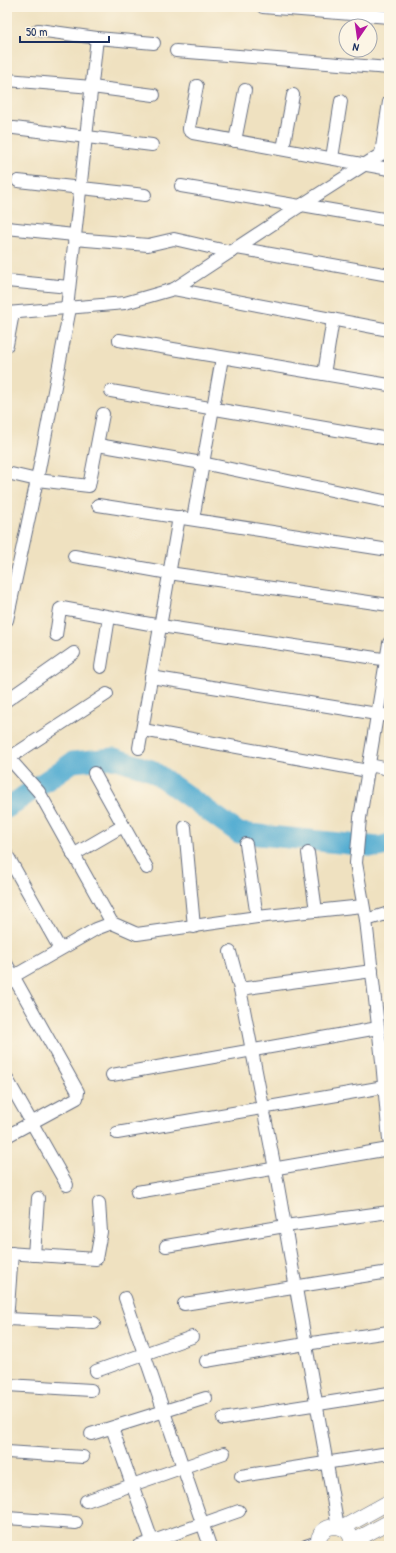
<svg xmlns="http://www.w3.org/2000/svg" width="396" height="1553" viewBox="0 0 396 1553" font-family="'Patrick Hand',sans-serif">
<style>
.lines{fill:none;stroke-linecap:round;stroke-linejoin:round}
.river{stroke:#55add2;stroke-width:21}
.minor-casing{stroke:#656d80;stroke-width:14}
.major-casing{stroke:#656d80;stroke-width:16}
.minor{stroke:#fff;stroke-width:12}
.major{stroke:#fff;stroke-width:15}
</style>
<rect width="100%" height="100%" fill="#fcf5e5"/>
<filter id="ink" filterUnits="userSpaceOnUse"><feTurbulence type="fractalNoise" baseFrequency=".025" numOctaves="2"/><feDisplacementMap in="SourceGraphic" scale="8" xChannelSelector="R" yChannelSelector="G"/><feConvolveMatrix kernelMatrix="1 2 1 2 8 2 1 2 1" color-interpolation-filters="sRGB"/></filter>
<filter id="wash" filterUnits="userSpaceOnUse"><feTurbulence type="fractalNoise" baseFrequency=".012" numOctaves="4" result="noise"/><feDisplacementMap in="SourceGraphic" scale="16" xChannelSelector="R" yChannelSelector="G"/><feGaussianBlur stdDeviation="0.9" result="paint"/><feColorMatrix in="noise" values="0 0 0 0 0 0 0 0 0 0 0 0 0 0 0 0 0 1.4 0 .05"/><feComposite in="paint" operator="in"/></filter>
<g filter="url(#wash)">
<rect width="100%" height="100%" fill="#efe1c0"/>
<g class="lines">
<!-- river -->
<path class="river" d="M 7,808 L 73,762 L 114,758 L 151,770 L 239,833 L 379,847 L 389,844"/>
</g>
</g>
<g filter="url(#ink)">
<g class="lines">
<!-- minor casing -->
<g class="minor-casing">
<g id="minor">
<path d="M 263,7 L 389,17"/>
<path d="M 38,30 L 97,38 L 154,43"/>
<path d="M 176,51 L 389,68"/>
<path d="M 7,80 L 92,87 L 154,95"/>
<path d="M 197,86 L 189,128 L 189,130 L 193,133 L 389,169"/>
<path d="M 14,128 L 152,145"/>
<path d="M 235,141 L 245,90"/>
<path d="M 283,149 L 293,95"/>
<path d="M 381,154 L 389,102"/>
<path d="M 332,158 L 341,101"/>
<path d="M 18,181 L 145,195"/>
<path d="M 181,186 L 300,206"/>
<path d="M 302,205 L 389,220"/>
<path d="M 7,228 L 74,235"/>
<path d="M 74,239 L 148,245 L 174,239 L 231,252"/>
<path d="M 237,248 L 389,275"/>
<path d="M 7,281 L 69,287"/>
<path d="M 174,289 L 389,330"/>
<path d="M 67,308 L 97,38"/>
<path d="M 7,313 L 125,303 L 174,289 L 300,206 L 389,149"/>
<path d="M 119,340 L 389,385"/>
<path d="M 7,345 L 13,313"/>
<path d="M 324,374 L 333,319"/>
<path d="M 111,391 L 389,439"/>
<path d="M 98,445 L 202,463 L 389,502"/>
<path d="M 7,473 L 37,480 L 89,486 L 103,414"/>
<path d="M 98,505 L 389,550"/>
<path d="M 193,519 L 222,358"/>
<path d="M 74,556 L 169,573 L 389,605"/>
<path d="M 7,620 L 37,480 L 70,308"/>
<path d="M 56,635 L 60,609 L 62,608 L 161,626 L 389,660"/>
<path d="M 389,643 L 360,818 L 356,863 L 366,920 L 382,1061 L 389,1140"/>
<path d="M 101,667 L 109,617"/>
<path d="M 151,677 L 389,716"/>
<path d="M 7,700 L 74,653"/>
<path d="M 143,730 L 368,771"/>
<path d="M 139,748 L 179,517"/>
<path d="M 7,756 L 39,792 L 112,923"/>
<path d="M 9,758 L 107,694"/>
<path d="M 369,765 L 389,769"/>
<path d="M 94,773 L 147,868"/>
<path d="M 185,827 L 194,927"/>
<path d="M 246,844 L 257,917"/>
<path d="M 308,853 L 316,911"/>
<path d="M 7,855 L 60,949"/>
<path d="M 73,855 L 123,826"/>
<path d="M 366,920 L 389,913"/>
<path d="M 230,952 L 240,989 L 275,1169 L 338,1527"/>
<path d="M 7,965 L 78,1092 L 77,1098 L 7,1136"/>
<path d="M 7,980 L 96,929 L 112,923 L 137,934 L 257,917 L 363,906"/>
<path d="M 240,989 L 372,971"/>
<path d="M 112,1075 L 378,1028"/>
<path d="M 7,1079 L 67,1185"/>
<path d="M 117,1133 L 384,1087"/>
<path d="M 137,1192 L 389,1149"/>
<path d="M 166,1246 L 285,1226 L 389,1212"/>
<path d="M 7,1253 L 96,1259 L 101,1232 L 99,1203"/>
<path d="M 34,1255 L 38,1198"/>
<path d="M 125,1298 L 210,1546"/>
<path d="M 184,1304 L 389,1272"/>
<path d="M 7,1319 L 94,1323"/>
<path d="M 7,1321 L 12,1253"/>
<path d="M 206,1361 L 305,1344 L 389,1332"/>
<path d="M 96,1371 L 192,1337"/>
<path d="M 7,1385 L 91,1390"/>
<path d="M 223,1419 L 389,1393"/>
<path d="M 112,1428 L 154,1546"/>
<path d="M 91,1434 L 206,1398"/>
<path d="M 7,1452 L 83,1457"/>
<path d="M 241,1476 L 389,1453"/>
<path d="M 86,1501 L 224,1453"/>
<path d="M 7,1518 L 76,1523"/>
<path d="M 139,1546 L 239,1511"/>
<path d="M 306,1546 L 318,1542"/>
</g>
</g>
<!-- major casing -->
<g class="major-casing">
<g id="major">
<path d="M 342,1528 L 389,1502"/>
<path d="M 352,1542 L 389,1522"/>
<path d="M 318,1546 C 316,1520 354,1520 352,1546"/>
</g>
</g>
<!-- minor -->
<use href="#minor" class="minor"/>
<!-- major -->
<use href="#major" class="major"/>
</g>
</g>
<!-- margin -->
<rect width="396" height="1553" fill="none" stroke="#fcf5e5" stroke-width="24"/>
<!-- north arrow -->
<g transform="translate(358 38) rotate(193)"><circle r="19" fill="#fcf5e5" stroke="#a2a6af"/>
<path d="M0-3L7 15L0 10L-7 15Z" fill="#b5179e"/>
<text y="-6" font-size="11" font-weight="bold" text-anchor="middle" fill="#1b2f5e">N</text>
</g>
<!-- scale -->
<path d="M20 36v6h89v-6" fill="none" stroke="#1b2f5e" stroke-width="2"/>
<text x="26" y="36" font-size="12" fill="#1b2f5e" stroke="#fcf5e5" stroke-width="3" paint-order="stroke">50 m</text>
</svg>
